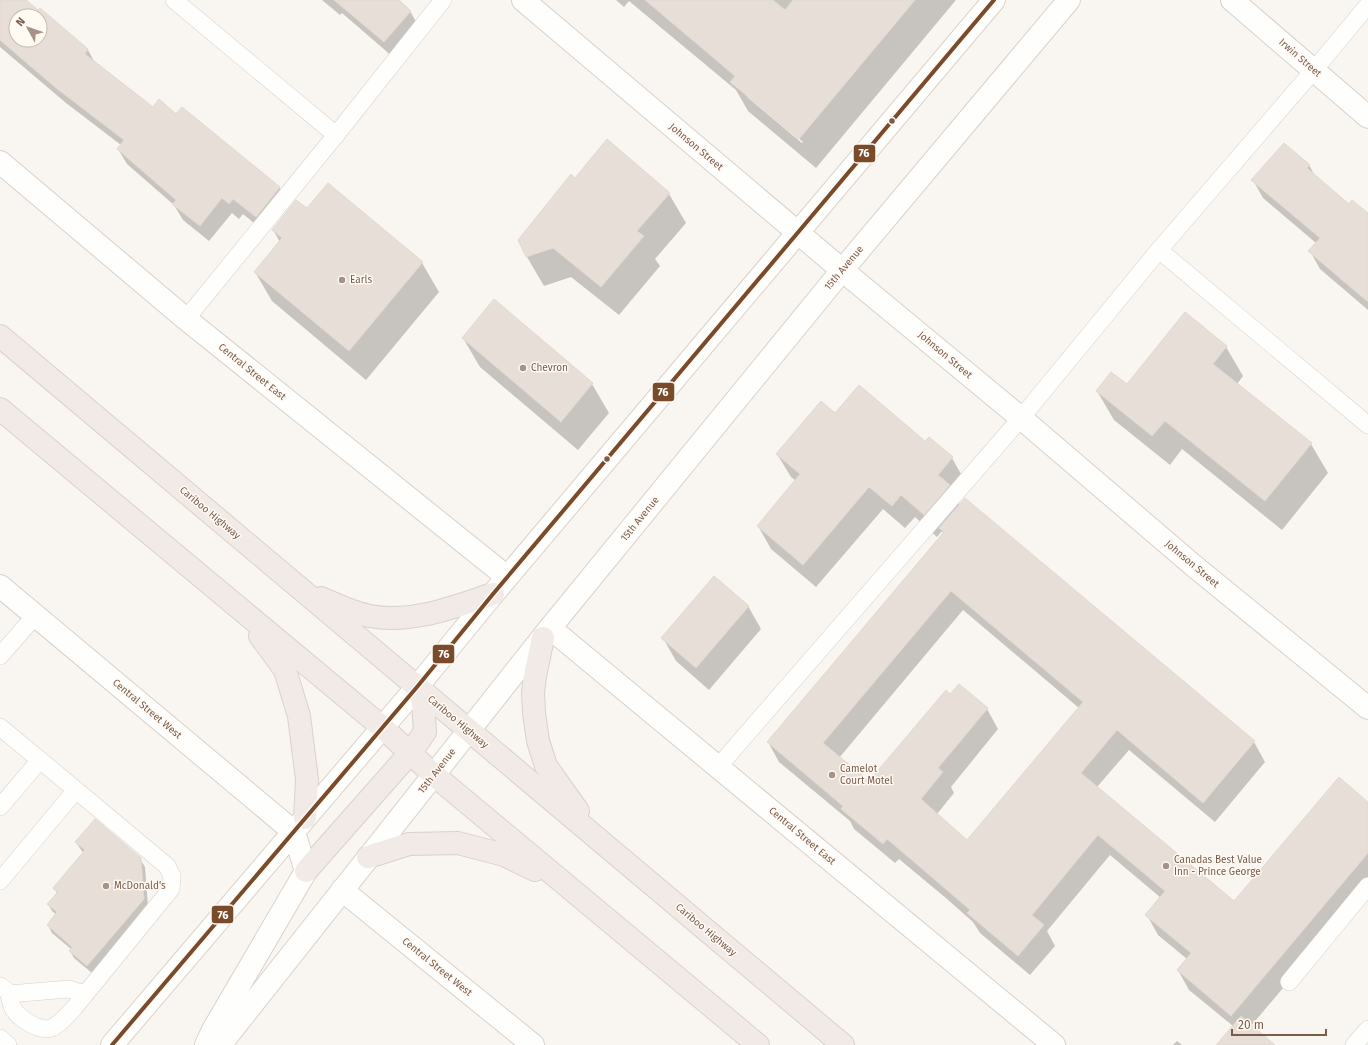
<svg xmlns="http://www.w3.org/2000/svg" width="1368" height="1045" viewBox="0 0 1368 1045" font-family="'Fira Sans',sans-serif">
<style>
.shadow{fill:#0003;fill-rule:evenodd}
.building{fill:#e6ded7;stroke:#e2d8d2;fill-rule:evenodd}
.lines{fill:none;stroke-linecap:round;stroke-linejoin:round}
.lane-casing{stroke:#d7d1cb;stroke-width:18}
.street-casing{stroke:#d7d1cb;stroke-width:24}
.secondary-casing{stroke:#d9d2cb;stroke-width:24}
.highway-casing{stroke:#dad1cc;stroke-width:24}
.lane{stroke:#fefefd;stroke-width:17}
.street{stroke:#fefefd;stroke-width:22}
.secondary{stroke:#fefefd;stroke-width:22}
.highway{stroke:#f2eae7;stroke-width:22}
.bus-1-casing{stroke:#fffaf3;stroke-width:7}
.bus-1{stroke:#7a4b2a;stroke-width:4}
.bus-dot{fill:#7a5c4d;stroke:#fffaf3;stroke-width:1.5}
.poi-dot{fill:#a69286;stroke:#fffaf3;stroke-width:1.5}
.labels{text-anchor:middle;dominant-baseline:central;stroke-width:3;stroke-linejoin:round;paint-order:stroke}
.street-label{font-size:10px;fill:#7a5c4d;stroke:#fffaf3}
.poi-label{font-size:10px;fill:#7a5c4d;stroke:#fffaf3;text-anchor:start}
.line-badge{stroke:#fffaf3;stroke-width:1.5}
.badge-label{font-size:11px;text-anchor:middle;font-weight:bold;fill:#fff}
</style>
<rect width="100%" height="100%" fill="#f9f5f0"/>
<!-- shadow -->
<g class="shadow">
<path d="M 0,0 L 25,0 L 38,12 L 41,10 L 88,50 L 95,63 L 153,108 L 176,116 L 182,108 L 280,188 L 289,203 L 265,232 L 243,214 L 239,219 L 232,213 L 209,241 L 183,220 L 174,205 L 127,164 L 118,149 L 121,145 L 66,103 L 0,47 ZM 16,16 L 40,16 L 40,40 L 16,40 Z"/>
<path d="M 322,0 L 397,0 L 410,11 L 419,27 L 393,57 L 342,13 L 340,15 Z"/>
<path d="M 616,0 L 956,0 L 816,168 L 748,111 L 736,90 L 629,1 L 624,7 ZM 747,94 L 803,142 L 802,143 L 747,97 Z"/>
<path d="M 1309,165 L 1315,176 L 1349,205 L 1368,215 L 1368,310 L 1320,269 L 1310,251 L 1316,243 L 1263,198 L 1253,180 Z"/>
<path d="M 575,179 L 669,194 L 686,223 L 655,259 L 660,266 L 619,315 L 571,277 L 544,286 L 527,257 L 520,240 Z"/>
<path d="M 307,210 L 422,263 L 439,292 L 366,380 L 272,301 L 255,272 L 280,242 L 273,230 Z"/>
<path d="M 495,301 L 592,384 L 609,413 L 578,450 L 480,367 L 463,338 Z"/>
<path d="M 1226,347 L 1243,376 L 1237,384 L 1311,444 L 1328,473 L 1282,530 L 1182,449 L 1170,465 L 1114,420 L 1097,391 L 1127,386 Z"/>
<path d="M 835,415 L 925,442 L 952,458 L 965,481 L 954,494 L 960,505 L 1254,742 L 1265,762 L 1215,822 L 1129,750 L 1097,787 L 1235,902 L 1368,803 L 1368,887 L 1251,1026 L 1274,1045 L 1217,1045 L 1233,1026 L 1189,990 L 1178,970 L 1187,959 L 1158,935 L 1147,915 L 1161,898 L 1110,855 L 1047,931 L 1055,946 L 1030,975 L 980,933 L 973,922 L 947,899 L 899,859 L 895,863 L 854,829 L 850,821 L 779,762 L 768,742 L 943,533 L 942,531 L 937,537 L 915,517 L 905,528 L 883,509 L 816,587 L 771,549 L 758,526 L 796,481 L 791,477 L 777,454 ZM 963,610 L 1079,708 L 967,841 L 937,814 L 954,793 L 951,787 L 998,729 L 987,709 L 951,696 L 869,783 L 839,758 Z"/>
<path d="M 748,606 L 761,629 L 709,690 L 676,661 L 663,638 Z"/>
<path d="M 76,842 L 140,859 L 145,867 L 148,907 L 92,973 L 74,958 L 70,951 L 71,949 L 52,933 L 48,925 L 57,915 L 52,911 L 48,904 L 57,893 L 54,888 L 84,853 L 81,850 Z"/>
<path d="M 1177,1041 L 1182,1045 L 1173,1045 Z"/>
</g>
<!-- building -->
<g class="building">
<path d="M 0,0 L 26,0 L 38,10 L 40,8 L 88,49 L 85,54 L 153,107 L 159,99 L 176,114 L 182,107 L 280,187 L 256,217 L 233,199 L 229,204 L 222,198 L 200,226 L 172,204 L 176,200 L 117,149 L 124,140 L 56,88 L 0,40 ZM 16,16 L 40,16 L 40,40 L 16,40 Z"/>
<path d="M 334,0 L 399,0 L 411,11 L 384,42 Z"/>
<path d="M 645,0 L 773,0 L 785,10 L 793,0 L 915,0 L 799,139 L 730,82 L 735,76 Z"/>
<path d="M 607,139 L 670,193 L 637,231 L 644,236 L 601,287 L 553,248 L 526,257 L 518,240 L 571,174 L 575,178 Z"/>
<path d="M 1284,143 L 1310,165 L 1307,168 L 1349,204 L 1352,200 L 1368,213 L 1368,302 L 1308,251 L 1320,238 L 1251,180 Z"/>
<path d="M 328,183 L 423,262 L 349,351 L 254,272 L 282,238 L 272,230 L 296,200 L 307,208 Z"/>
<path d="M 494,299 L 593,383 L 561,422 L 462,338 Z"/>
<path d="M 1185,312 L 1227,346 L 1213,364 L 1312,443 L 1265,501 L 1165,421 L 1152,436 L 1096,391 L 1111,372 L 1127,384 Z"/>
<path d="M 859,385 L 925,441 L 929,437 L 953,457 L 938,475 L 950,485 L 924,515 L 901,495 L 892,506 L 869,487 L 803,565 L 757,526 L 800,474 L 776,454 L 821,401 L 835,413 Z"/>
<path d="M 965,498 L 1255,741 L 1203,803 L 1117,730 L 1081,773 L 1234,901 L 1339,777 L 1368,802 L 1368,853 L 1231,1016 L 1177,970 L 1191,953 L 1145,915 L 1165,891 L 1098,835 L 1032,915 L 1044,925 L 1018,956 L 967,913 L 970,910 L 934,879 L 887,839 L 883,844 L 841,809 L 843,806 L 767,742 L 944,532 L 939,528 ZM 951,591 L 1083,702 L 967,840 L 921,799 L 943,772 L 938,768 L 988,708 L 959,684 L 950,694 L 946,690 L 869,781 L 823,743 Z"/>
<path d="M 714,576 L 749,606 L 696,668 L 661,638 Z"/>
<path d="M 95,819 L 141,858 L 144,899 L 87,966 L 69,951 L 72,947 L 47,925 L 57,912 L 47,904 L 58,892 L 53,888 L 85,850 L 75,842 Z"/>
<path d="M 1241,1016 L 1275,1045 L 1216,1045 Z"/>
</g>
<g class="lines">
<!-- lane casing -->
<g class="lane-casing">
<g id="lane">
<path d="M 174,0 L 336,135"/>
<path d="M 1159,250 L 1368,425"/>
<path d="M 186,319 L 336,135 L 443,0"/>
<path d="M 0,656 L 35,616"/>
<path d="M 0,727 L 76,790 L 0,881"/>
<path d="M 718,767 L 1021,418 L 1159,250 L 1314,70 L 1368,5"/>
<path d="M 0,807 L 40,760"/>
<path d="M 1289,982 L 1368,886"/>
<path d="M 0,986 C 3,988 8,991 9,994 C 11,998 10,1003 12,1006 C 16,1017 39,1032 51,1028 C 61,1024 67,1015 74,1008 L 171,889 L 172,876 L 167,866 L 76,790"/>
<path d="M 9,994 L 69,989 L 85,994"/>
<path d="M 0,1038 L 8,1045"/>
<path d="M 1354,1045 L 1368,1029"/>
</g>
</g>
<!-- street casing -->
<g class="street-casing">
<g id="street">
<path d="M 523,0 L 842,270 L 1021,418 L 1194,566 L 1368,708"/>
<path d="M 1232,0 L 1368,117"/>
<path d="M 0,162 L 186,319 L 507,577"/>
<path d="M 0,586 L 294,832"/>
<path d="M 550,628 L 1054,1045"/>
<path d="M 342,890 L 533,1045"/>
</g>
</g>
<!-- secondary casing -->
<g class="secondary-casing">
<g id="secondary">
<path d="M 112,1045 L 417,687 L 493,594 L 994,0"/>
<path d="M 206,1045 L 213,1030 L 306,871 L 294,832"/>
<path d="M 220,1045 L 550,628 L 839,274 L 1069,0"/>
</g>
</g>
<!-- highway casing -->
<g class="highway-casing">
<g id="highway">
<path d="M 0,336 L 843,1045"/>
<path d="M 0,409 L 382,727 L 434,775 L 758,1045"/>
<path d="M 321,598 C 337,605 353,613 370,616 C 412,624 453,607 493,594"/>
<path d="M 260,636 L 285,670 L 299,716 L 307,779 L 305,818"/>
<path d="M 543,638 L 535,676 L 533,693 L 534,713 L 538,741 L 546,766 L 578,811"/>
<path d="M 368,857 L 409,844 L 458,843 L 504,855 L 535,870"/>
<path d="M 306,871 L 410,753 L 425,732 L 423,702 L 417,687"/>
</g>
</g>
<!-- lane -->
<use href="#lane" class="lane"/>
<!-- street -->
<use href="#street" class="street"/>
<!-- secondary -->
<use href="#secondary" class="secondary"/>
<!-- highway -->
<use href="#highway" class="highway"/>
<!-- bus-1 casing -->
<g class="bus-1-casing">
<path id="bus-1" d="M 112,1045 L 417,687 L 493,594 L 994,0"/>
</g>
<!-- bus-1 -->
<use href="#bus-1" class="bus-1"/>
</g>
<!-- markers -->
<g class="bus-dot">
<circle cx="892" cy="121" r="3.5"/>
<circle cx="607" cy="459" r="3.5"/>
</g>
<g class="poi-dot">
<circle cx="342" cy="280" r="4"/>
<circle cx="523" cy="368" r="4"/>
<circle cx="832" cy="775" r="4"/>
<circle cx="1166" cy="866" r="4"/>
<circle cx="106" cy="886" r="4"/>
</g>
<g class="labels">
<!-- street labels -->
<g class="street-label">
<text transform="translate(1300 58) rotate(41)">Irwin Street</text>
<text transform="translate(696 147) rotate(40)">Johnson Street</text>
<text transform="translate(844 268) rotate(-50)">15th Avenue</text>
<text transform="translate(945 355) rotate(40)">Johnson Street</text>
<text transform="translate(252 372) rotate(39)">Central Street East</text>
<text transform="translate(210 513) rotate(40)">Cariboo Highway</text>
<text transform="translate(640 519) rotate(-51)">15th Avenue</text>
<text transform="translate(1192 564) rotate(40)">Johnson Street</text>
<text transform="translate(147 709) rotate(40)">Central Street West</text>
<text transform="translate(458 722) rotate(40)">Cariboo Highway</text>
<text transform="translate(437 771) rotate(-52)">15th Avenue</text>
<text transform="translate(802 836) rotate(40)">Central Street East</text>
<text transform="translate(706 930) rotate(40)">Cariboo Highway</text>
<text transform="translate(437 967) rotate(39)">Central Street West</text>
</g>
<!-- poi labels -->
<g class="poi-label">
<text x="350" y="280">Earls</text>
<text x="531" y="368">Chevron</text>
<text x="840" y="769">Camelot<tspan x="840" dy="12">Court Motel</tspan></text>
<text x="1174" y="860">Canadas Best Value<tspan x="1174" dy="12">Inn - Prince George</tspan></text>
<text x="114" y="886">McDonald's</text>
</g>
</g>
<g class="line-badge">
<rect x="853" y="144" width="23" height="19" rx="4" fill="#7a4b2a"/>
<rect x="652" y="382" width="23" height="20" rx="4" fill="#7a4b2a"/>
<rect x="432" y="644" width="23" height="20" rx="4" fill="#7a4b2a"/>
<rect x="211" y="905" width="23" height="19" rx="4" fill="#7a4b2a"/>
</g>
<g class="badge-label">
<text x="864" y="157">76</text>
<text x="663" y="396">76</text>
<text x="444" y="658">76</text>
<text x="223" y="919">76</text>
</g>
<!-- north arrow -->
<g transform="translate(28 28) rotate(310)"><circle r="19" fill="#fffaf3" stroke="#cabbb1"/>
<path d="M0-3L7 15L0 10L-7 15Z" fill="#a69286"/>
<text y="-6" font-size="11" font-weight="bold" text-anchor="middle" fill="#7a5c4d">N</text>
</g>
<!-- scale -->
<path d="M1232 1029v6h94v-6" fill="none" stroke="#7a5c4d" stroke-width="2"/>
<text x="1238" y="1029" font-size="12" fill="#7a5c4d" stroke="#fffaf3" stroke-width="3" paint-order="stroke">20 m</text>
</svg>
